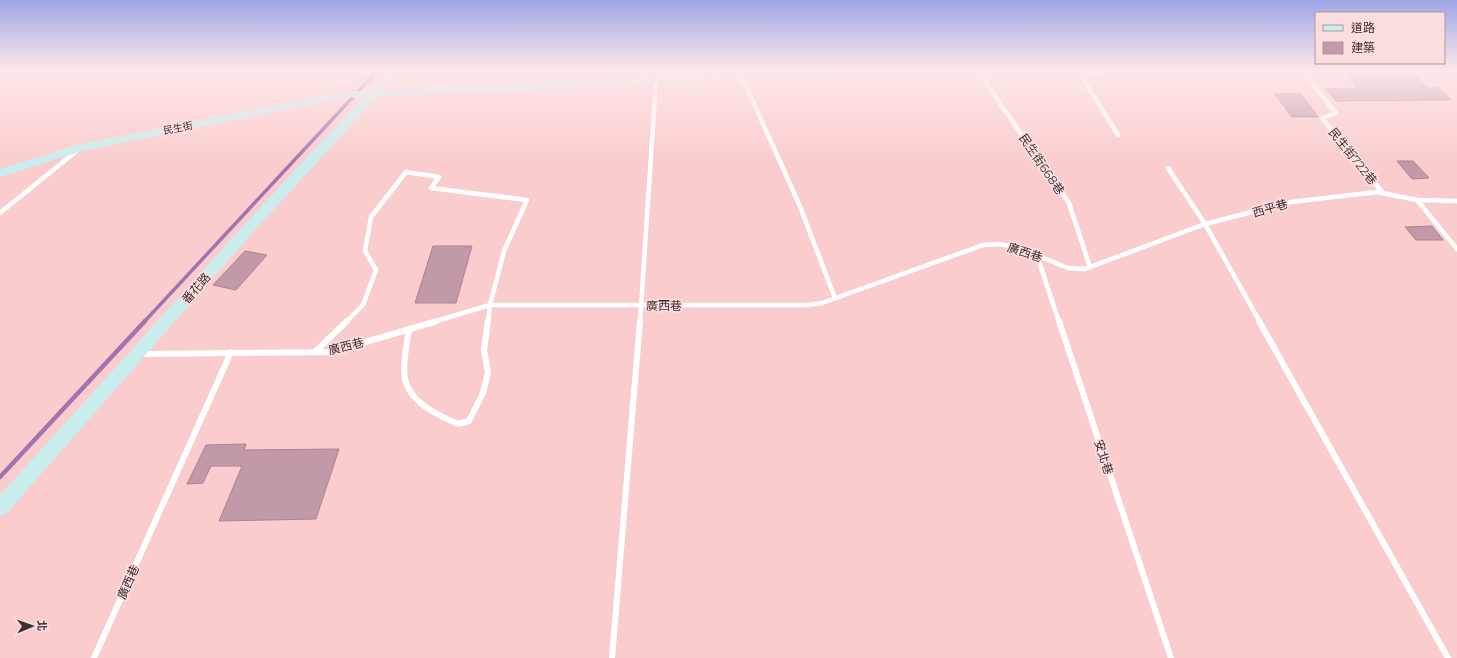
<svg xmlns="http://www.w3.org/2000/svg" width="1457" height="658" viewBox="0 0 1457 658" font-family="Montserrat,'Noto Sans TC',sans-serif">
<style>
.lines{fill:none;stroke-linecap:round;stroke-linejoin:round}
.stream-far1{stroke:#a274af;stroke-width:3.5}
.stream{stroke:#a274af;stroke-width:4.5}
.building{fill:#c299a8;stroke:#aa8391}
.lane-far1{stroke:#fff;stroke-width:4.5}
.lane{stroke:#fff;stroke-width:6}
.secondary{fill:#c9ecec;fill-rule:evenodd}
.labels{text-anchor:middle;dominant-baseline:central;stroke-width:3.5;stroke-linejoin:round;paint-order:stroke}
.far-street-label{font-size:10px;fill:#402e2f;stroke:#fbdee0}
.street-label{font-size:12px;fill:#402e2f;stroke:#fbdee0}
</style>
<rect width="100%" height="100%" fill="#faccce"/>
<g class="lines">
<!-- stream-far1 -->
<path class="stream-far1" d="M 144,322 L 378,70"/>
<!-- stream -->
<path class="stream" d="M 0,477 L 145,321"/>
</g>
<!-- building -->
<g class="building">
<path d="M 1343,70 L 1410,70 L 1427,88 L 1439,88 L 1451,100 L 1336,101 L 1326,89 L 1358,88 Z"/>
<path d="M 1275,94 L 1301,94 L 1318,117 L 1292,117 Z"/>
<path d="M 1397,161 L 1413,161 L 1429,178 L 1412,179 Z"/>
<path d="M 1432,226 L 1443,240 L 1416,240 L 1405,227 Z"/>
<path d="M 433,246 L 472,246 L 456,303 L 415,303 Z"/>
<path d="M 245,251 L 267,255 L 236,290 L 213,285 Z"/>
<path d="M 246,444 L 244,450 L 339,449 L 316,519 L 219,521 L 242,466 L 211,466 L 203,483 L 187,484 L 206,445 Z"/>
</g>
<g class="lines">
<!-- lane-far1 -->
<g class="lane-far1">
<path d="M 977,70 L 1069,203 L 1090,267"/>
<path d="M 1097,70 L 1100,75 L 1080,74 L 1118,135"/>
<path d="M 1301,70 L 1336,113 L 1322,118 L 1383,193"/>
<path d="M 742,77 L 799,204 L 835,298"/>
<path d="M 1168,168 L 1205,224 L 1260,322"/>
<path d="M 1417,200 L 1457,249"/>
<path d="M 0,213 L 79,149"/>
<path d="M 1037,255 L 1059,322"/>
<path d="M 346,322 L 363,305 L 376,270 L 365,251 L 371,217 L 406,172 L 439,177 L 431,188 L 527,200 L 504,251 L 490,305 L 488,322"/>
<path d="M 433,322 L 490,305 L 808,305 L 822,303 L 983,245 L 999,244 L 1019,248 L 1068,268 L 1085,269 L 1205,224 L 1291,202 L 1377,192 L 1417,200 L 1457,201"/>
<path d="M 640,322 L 656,81 L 662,70"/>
</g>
<!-- lane -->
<g class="lane">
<path d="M 1059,321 L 1171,658"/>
<path d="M 1259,321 L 1448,658"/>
<path d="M 409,329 C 407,344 402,364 405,379 C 410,403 438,415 458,424 L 469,421 L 483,393 L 488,373 L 484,350 L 488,321"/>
<path d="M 315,352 L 347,321"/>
<path d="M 139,354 L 332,352 L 437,321"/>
<path d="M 94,658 L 231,352"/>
<path d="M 612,658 L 640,321"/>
</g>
<!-- secondary -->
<path class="secondary" d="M 389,70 L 400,70 L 383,90 L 783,70 L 866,70 L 861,73 L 377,97 L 255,230 L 6,514 L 0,516 L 0,495 L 245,224 L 363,97 L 343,98 L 82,151 L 0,177 L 0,169 L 80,144 L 343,92 L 370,90 Z"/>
</g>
<!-- sky -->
<linearGradient id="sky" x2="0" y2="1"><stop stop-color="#9da6e7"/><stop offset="0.43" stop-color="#fde8e9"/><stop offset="1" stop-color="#fde8e9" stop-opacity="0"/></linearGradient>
<rect width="1457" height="163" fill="url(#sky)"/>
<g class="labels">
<!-- far-street labels -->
<g class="far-street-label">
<text transform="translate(178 128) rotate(-11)">民生街</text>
</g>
<!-- street labels -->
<g class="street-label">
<text transform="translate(1353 156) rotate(51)">民生街722巷</text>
<text transform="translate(1042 164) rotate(56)">民生街668巷</text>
<text transform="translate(1270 208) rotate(-16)">西平巷</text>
<text transform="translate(1025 252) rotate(18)">廣西巷</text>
<text transform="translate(196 288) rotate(-49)">番花路</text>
<text x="664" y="305">廣西巷</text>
<text transform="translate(346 346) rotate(-14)">廣西巷</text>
<text transform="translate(1104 457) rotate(72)">安北巷</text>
<text transform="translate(128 582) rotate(-66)">廣西巷</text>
</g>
</g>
<!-- legend -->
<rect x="1315" y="12" width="130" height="52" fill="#fbdee0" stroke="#b09899"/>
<rect x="1323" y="25" width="20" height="6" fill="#c9ecec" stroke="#b09899"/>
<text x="1351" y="32" font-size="12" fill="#402e2f">道路</text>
<rect x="1323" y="42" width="20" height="12" fill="#c299a8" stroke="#b09899"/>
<text x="1351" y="52" font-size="12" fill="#402e2f">建築</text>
<!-- north arrow -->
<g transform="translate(32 626) rotate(88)" stroke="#fbdee0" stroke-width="3" paint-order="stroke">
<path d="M0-3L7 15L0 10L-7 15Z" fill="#402e2f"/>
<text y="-6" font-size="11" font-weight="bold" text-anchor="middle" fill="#402e2f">北</text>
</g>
</svg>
